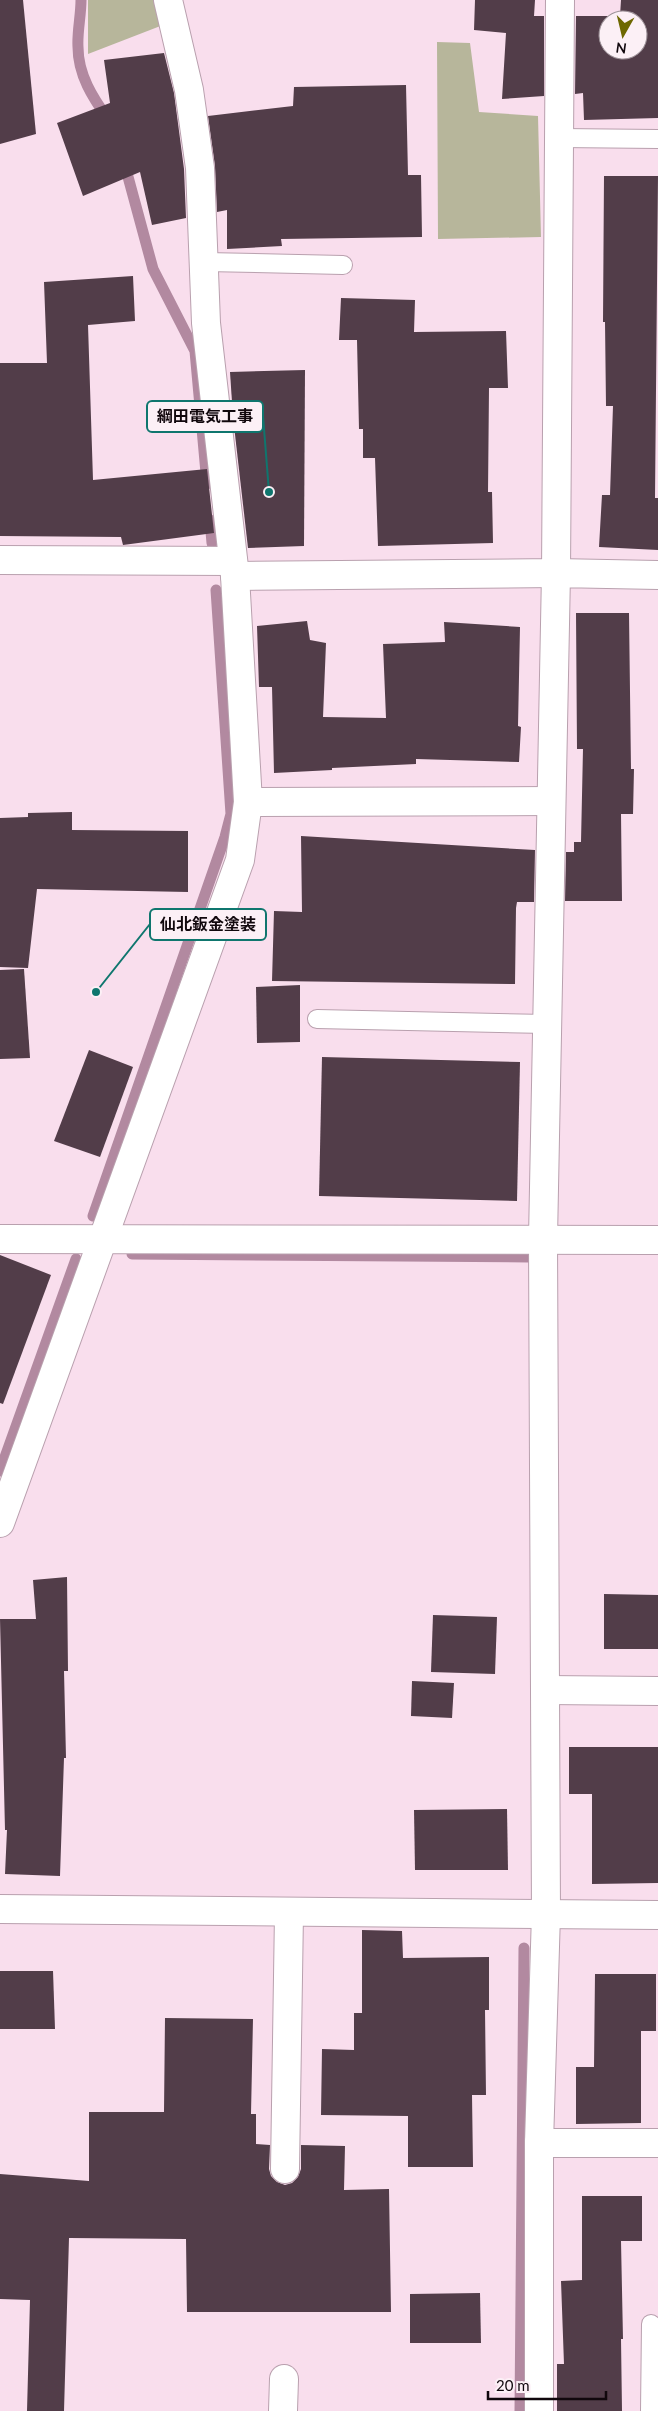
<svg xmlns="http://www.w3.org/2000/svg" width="658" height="2411" viewBox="0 0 658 2411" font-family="Lato,'Noto Sans JP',sans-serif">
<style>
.green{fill:#b7b69b}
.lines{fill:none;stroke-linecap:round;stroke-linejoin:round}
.stream{stroke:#b289a0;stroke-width:11}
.building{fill:#523d49;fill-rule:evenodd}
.lane-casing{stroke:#b9a0ae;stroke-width:20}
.street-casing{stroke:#b9a0ae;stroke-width:30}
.lane{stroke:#fff;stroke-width:18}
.street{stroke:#fff;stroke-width:28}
.leader{fill:none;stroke:#0f766e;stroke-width:2}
.callout-dot{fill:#0f766e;stroke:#fcf0f6;stroke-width:2}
.callout{fill:#fcf0f6;stroke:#0f766e;stroke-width:2}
.callout-label{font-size:16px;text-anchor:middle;font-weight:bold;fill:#11080d}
</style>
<rect width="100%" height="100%" fill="#f9deed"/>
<!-- green -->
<g class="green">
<path d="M 88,0 L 156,0 L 163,25 L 88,54 Z"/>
<path d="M 437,42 L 470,43 L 479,112 L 538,116 L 541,237 L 438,239 Z"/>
</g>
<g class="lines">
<!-- stream -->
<g class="stream">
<path d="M 81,0 C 81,16 77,32 78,47 C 78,75 93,98 108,119"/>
<path d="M 124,162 L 153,269 L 195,351 L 207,484"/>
<path d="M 210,520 L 212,543"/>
<path d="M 93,1216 L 225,837 L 231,814 L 216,590"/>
<path d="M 132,1254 L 529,1257"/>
<path d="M 0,1471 L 76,1259"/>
<path d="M 520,2411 L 524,1948"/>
</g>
</g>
<!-- building -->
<g class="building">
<path d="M 0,0 L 23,0 L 36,134 L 0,144 Z"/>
<path d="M 475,0 L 535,0 L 534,16 L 544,16 L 544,96 L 502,99 L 506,33 L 474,30 Z"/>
<path d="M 621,0 L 658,0 L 658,118 L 584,120 L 583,93 L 575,94 L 576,16 L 620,16 ZM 608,20 L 638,20 L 638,50 L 608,50 Z"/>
<path d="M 164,53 L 174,93 L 184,169 L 186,218 L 152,225 L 140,172 L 83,196 L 57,123 L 110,103 L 104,60 Z"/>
<path d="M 406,85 L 408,175 L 421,175 L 422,237 L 281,239 L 282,246 L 227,249 L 227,210 L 217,212 L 215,166 L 208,116 L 293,106 L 294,87 Z"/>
<path d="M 604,176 L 658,176 L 655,498 L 658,498 L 658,550 L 599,547 L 602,495 L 610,495 L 613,406 L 606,406 L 605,322 L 603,322 Z"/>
<path d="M 133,276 L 135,321 L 88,325 L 93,480 L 207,469 L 214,533 L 123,545 L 121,537 L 0,536 L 0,363 L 47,363 L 44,282 Z"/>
<path d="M 341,298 L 415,300 L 414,332 L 506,331 L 508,388 L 489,388 L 488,492 L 492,492 L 493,543 L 378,546 L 375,458 L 363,458 L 363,429 L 359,429 L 357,340 L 339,340 Z"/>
<path d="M 305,370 L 304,546 L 248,548 L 233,417 L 230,372 Z"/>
<path d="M 576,613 L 629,613 L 631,769 L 634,769 L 633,814 L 621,814 L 622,901 L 565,901 L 566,852 L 574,852 L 574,842 L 581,842 L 583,749 L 577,749 Z"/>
<path d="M 307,621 L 310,640 L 326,643 L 323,717 L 386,718 L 383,644 L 445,642 L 444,622 L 520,627 L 518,726 L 521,727 L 519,762 L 416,759 L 416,764 L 332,768 L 332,770 L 274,773 L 272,687 L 259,687 L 257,626 Z"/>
<path d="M 72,812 L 72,830 L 188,831 L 188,892 L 37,889 L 28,968 L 0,967 L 0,818 L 28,817 L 28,813 Z"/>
<path d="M 301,836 L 535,850 L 534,902 L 517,902 L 516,908 L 515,984 L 272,981 L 274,911 L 302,912 Z"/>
<path d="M 24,969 L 30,1058 L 0,1059 L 0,970 Z"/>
<path d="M 300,985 L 300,1042 L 257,1043 L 256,987 Z"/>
<path d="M 89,1050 L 133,1067 L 100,1157 L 54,1141 Z"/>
<path d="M 322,1057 L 520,1062 L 517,1201 L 319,1196 Z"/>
<path d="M 0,1255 L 51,1275 L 3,1404 L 0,1403 Z"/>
<path d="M 67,1577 L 68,1671 L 64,1671 L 66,1758 L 64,1758 L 60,1876 L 5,1874 L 7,1830 L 5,1830 L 0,1619 L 36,1619 L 33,1580 Z"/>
<path d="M 604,1594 L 658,1595 L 658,1649 L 604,1649 Z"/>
<path d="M 433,1615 L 497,1617 L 495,1674 L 431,1672 Z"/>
<path d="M 412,1681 L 454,1683 L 452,1718 L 411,1716 Z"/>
<path d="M 569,1747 L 658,1747 L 658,1883 L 592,1884 L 592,1794 L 569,1794 Z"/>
<path d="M 507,1809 L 508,1870 L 415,1870 L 414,1810 Z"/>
<path d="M 362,1930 L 402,1931 L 403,1958 L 489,1957 L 489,2010 L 485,2010 L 486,2095 L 472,2095 L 473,2167 L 408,2167 L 408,2116 L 321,2115 L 322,2049 L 354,2050 L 354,2013 L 362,2013 Z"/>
<path d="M 0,1971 L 53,1971 L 55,2029 L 0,2029 Z"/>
<path d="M 595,1974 L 656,1974 L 656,2031 L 641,2031 L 641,2123 L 576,2124 L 576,2067 L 594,2067 Z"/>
<path d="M 165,2018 L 253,2019 L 251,2114 L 256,2114 L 256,2144 L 270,2145 L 269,2169 L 271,2176 L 277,2182 L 285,2185 L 292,2183 L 298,2177 L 301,2169 L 301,2145 L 345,2146 L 344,2190 L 389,2189 L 391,2312 L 187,2312 L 186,2239 L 69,2238 L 64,2411 L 27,2411 L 30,2300 L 0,2299 L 0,2174 L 89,2181 L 89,2112 L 164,2112 Z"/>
<path d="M 582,2196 L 642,2196 L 642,2241 L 621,2241 L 623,2339 L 621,2339 L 622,2411 L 557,2411 L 557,2364 L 564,2364 L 561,2281 L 582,2280 Z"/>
<path d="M 480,2293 L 481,2343 L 410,2343 L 410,2294 Z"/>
</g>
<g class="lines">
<!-- lane casing -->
<g class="lane-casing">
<g id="lane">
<path d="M 560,138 L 658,139"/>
<path d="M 205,262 L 343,265"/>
<path d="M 317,1019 L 547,1024"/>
<path d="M 650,2411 L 651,2324"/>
</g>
</g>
<!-- street casing -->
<g class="street-casing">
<g id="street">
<path d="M 0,560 L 233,561"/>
<path d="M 235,576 L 556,573 L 560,0"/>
<path d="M 248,802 L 551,801"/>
<path d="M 0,1239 L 658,1240"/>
<path d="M 0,1523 L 240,860 L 248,802 L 235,576 L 206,323 L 200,168 L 189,90 L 168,0"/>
<path d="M 545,1690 L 658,1691"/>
<path d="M 0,1909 L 658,1915"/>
<path d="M 539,2143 L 658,2143"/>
<path d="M 285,2169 L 289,1913"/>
<path d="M 283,2411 L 284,2379"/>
<path d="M 539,2411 L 539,2143 L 546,1914 L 543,1239 L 556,573 L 658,575"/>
</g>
</g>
<!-- lane -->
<use href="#lane" class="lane"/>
<!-- street -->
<use href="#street" class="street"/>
</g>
<!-- callouts -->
<path class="leader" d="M269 492L263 416M96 992L150 924"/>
<g class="callout-dot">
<circle cx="269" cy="492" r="5"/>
<circle cx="96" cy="992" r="5"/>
</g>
<g class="callout">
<rect x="147" y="401" width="116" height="31" rx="5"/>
<rect x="150" y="909" width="116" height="31" rx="5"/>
</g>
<g class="callout-label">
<text x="205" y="422">綱田電気工事</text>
<text x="208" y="930">仙北鈑金塗装</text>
</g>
<!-- north arrow -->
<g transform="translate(623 35) rotate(188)"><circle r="24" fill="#fcf0f6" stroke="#9e9399"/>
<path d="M0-4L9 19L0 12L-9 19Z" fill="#6e6801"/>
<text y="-8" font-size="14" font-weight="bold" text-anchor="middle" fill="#11080d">N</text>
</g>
<!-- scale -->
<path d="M488 2391v8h118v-8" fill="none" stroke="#11080d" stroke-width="2.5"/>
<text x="496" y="2391" font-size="15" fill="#11080d" stroke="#fcf0f6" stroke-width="4" paint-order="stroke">20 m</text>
</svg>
